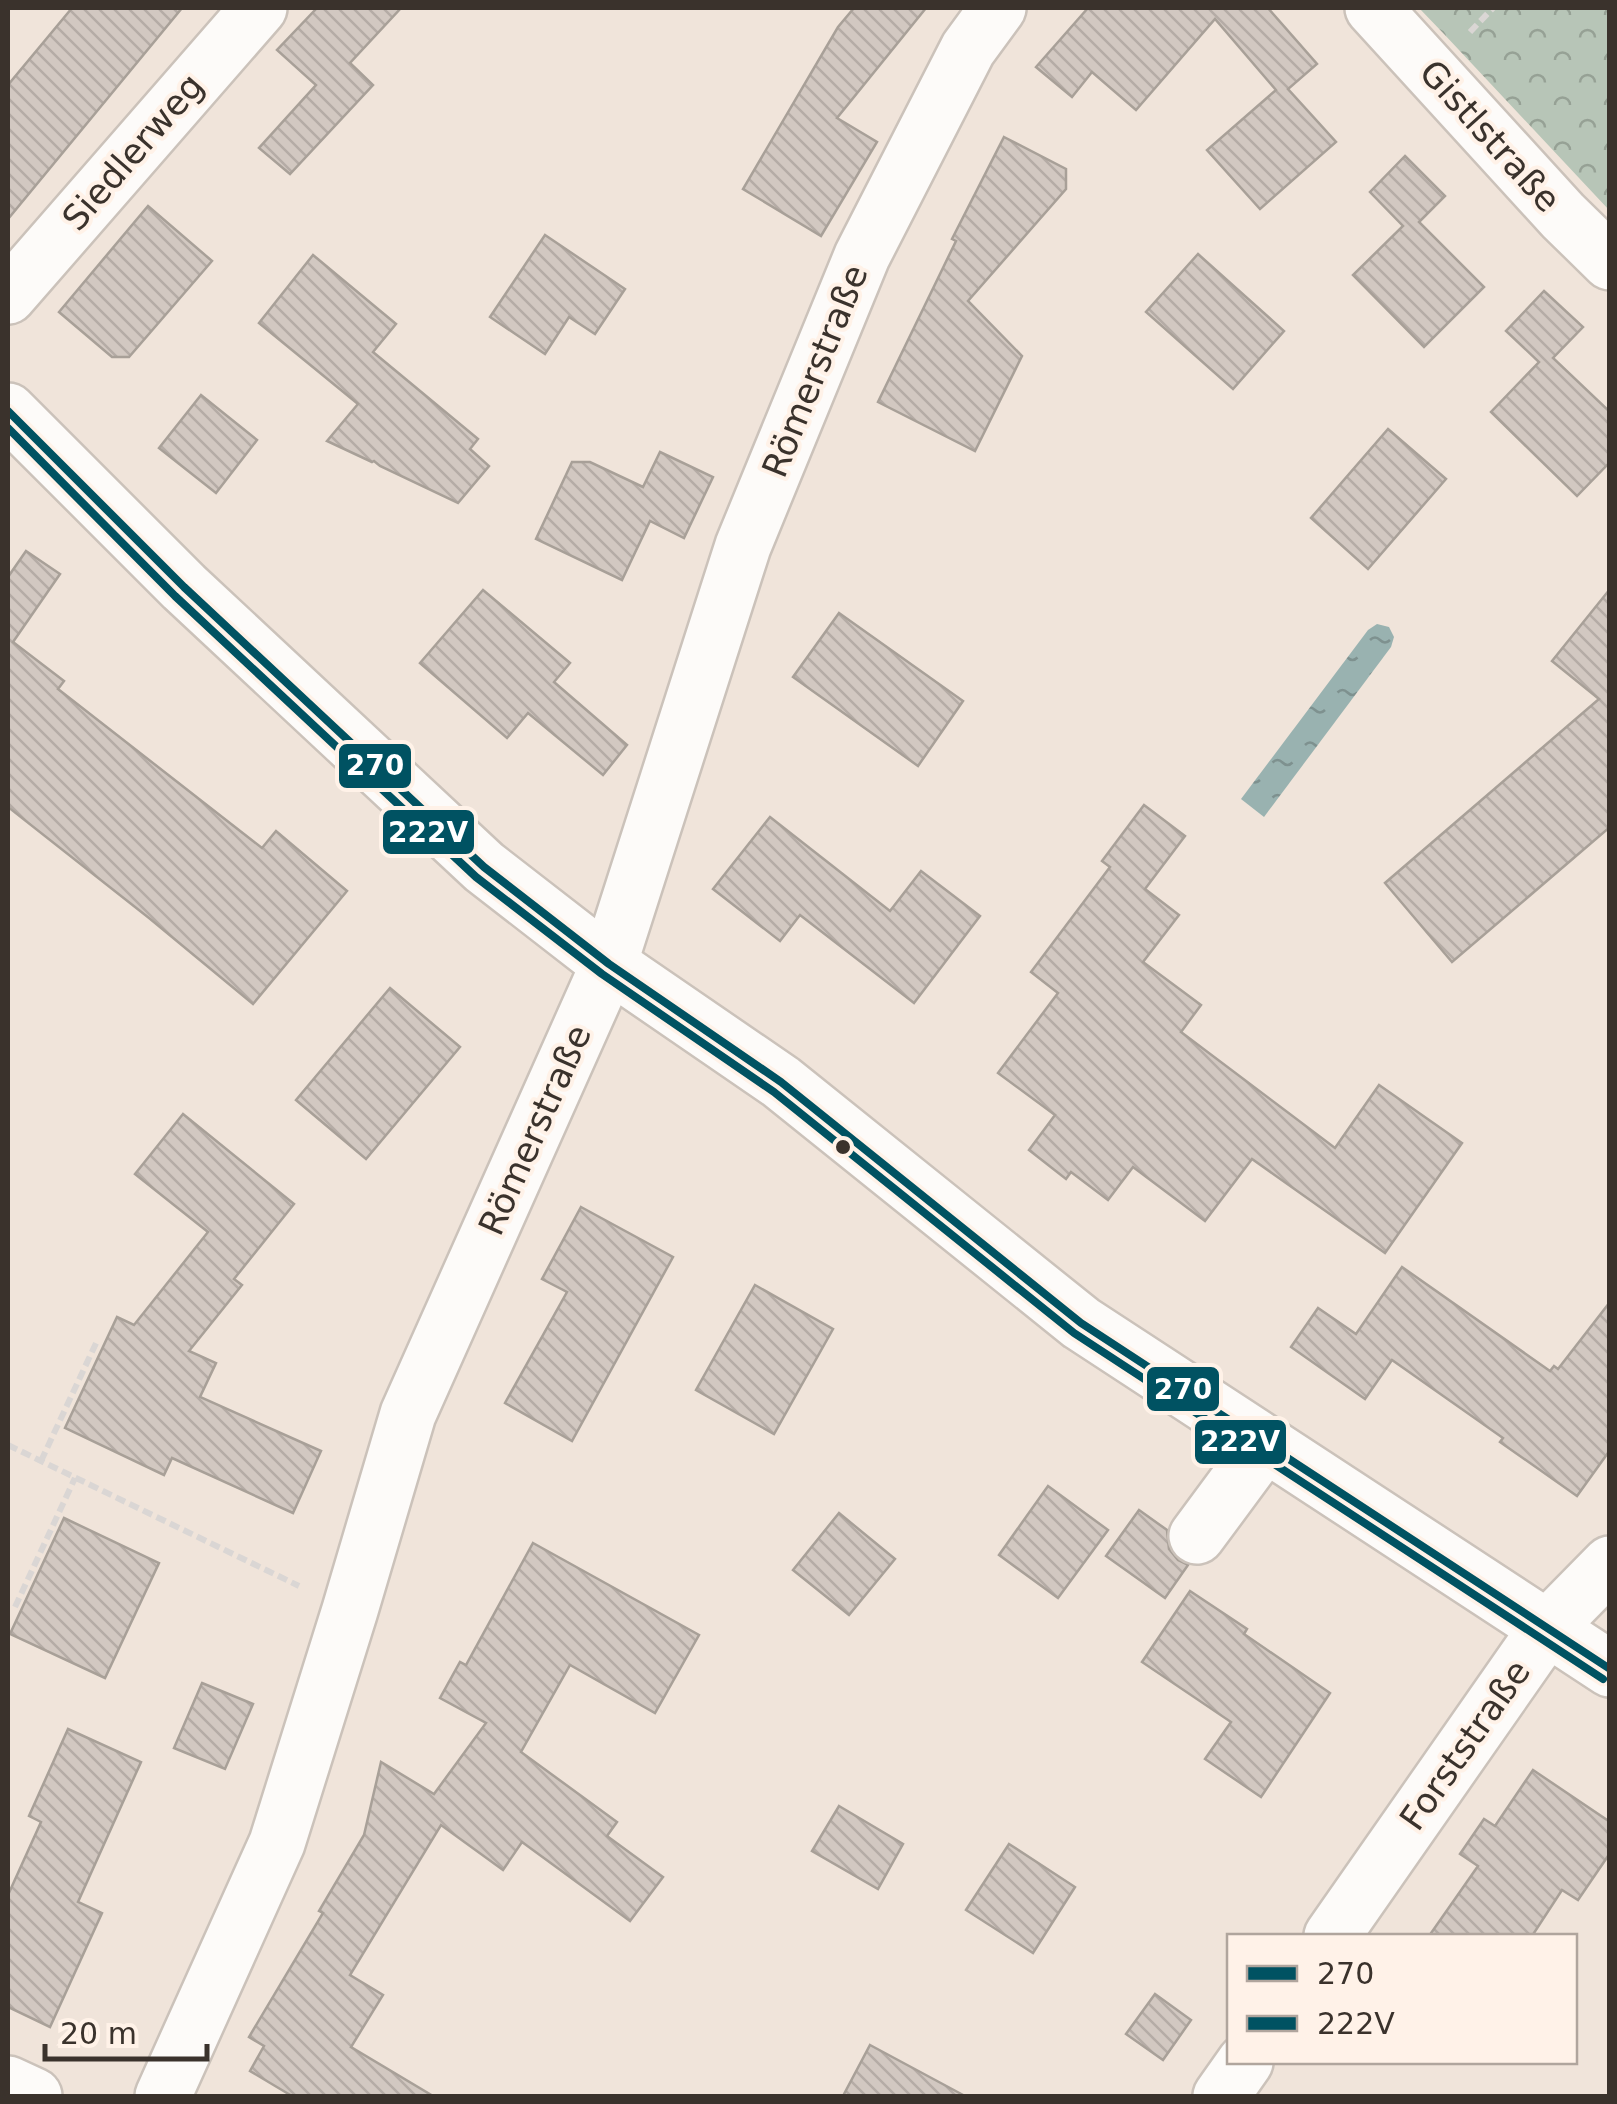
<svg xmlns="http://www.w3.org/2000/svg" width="1617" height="2104" viewBox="0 0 1617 2104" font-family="'DejaVu Sans',sans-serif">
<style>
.forest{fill:url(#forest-crowns)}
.water{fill:url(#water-ripples)}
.building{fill:url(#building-back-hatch);stroke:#a8a098;stroke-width:2.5}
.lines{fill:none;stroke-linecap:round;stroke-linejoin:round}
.minor-casing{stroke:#cbc2ba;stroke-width:60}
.path{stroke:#dad6d4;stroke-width:6;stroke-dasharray:10 5;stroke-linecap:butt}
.minor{stroke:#fdfbf9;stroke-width:55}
.bus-1-casing{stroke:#fff2e8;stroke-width:15}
.bus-2-casing{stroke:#fff2e8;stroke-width:15}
.bus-1{stroke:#005262;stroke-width:8}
.bus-2{stroke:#005262;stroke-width:8}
.bus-dot{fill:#3a322c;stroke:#fff2e8;stroke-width:4}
.labels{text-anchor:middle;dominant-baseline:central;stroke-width:8;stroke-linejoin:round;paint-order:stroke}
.street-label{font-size:35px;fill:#3a322c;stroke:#fff2e8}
.line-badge{stroke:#fff2e8;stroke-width:4}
.badge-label{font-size:28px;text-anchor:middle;font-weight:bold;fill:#fff}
</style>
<defs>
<pattern id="forest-crowns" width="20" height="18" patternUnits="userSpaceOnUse" patternTransform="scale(2.5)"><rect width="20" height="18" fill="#b7c5b7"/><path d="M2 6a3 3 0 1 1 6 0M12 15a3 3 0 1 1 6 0" fill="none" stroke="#96a195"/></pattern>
<pattern id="water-ripples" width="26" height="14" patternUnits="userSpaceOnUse" patternTransform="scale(2.5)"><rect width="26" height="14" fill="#99b2b0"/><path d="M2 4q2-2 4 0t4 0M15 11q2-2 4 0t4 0" fill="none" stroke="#7e918f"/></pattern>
<pattern id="building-back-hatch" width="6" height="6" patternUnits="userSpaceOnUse" patternTransform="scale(2.5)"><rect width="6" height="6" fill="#d2c8c1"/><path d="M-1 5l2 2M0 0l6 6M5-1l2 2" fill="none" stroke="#b5aca6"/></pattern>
</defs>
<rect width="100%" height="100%" fill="#f0e4da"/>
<!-- forest -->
<path class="forest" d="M 1419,8 L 1609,8 L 1609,210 L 1444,34 Z"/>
<!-- water -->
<path class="water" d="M 1377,624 L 1389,627 L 1394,637 L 1391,647 L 1264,817 L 1241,799 L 1368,630 Z"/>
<!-- building -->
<g class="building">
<path d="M 72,8 L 182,8 L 8,219 L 8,85 Z"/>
<path d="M 317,8 L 401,8 L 350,63 L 373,85 L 290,174 L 259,148 L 316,85 L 277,50 Z"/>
<path d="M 854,8 L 926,8 L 837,118 L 877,142 L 821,236 L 743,189 L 838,27 Z"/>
<path d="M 1088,8 L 1268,8 L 1317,64 L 1288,89 L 1336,142 L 1260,209 L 1207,150 L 1276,90 L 1215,19 L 1136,110 L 1092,72 L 1072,97 L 1036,67 Z"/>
<path d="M 1004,137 L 1066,169 L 1066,189 L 968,301 L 1022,356 L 975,451 L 878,402 L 956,241 L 952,239 Z"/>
<path d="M 1405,156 L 1445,196 L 1419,222 L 1484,287 L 1424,347 L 1353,275 L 1403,226 L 1370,192 Z"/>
<path d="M 148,206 L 212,261 L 129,357 L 112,357 L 59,312 Z"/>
<path d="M 545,235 L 625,289 L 595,334 L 569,317 L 545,354 L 490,317 Z"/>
<path d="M 1198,254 L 1284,331 L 1233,389 L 1146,312 Z"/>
<path d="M 313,255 L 396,324 L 373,352 L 478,439 L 470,449 L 489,466 L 458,503 L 380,466 L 374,461 L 372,462 L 327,441 L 358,404 L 259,323 Z"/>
<path d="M 1544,291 L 1583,327 L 1553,358 L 1610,412 L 1610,462 L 1577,496 L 1491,412 L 1539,362 L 1506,331 Z"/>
<path d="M 201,395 L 257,440 L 216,493 L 159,448 Z"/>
<path d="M 1388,429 L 1446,479 L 1368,569 L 1311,518 Z"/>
<path d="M 660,452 L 713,477 L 684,538 L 650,521 L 622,580 L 536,539 L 572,462 L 590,462 L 643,487 Z"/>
<path d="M 26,551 L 60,574 L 13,642 L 64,681 L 58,689 L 262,848 L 276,831 L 347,891 L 253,1004 L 149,918 L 8,807 L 8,577 Z"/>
<path d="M 1610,589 L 1610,827 L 1452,962 L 1385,883 L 1599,699 L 1552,661 Z"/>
<path d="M 483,590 L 570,663 L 554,682 L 627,745 L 603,775 L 528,713 L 507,738 L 420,663 Z"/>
<path d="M 839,613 L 963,701 L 918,766 L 793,677 Z"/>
<path d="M 1144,805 L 1185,836 L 1145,889 L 1179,915 L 1143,962 L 1201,1005 L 1181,1032 L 1335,1148 L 1379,1085 L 1462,1143 L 1385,1253 L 1252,1159 L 1205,1221 L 1133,1167 L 1108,1200 L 1071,1172 L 1066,1179 L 1029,1150 L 1055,1115 L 998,1073 L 1058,993 L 1031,972 L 1110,867 L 1102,861 Z"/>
<path d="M 770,817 L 890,911 L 921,871 L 980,916 L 914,1003 L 800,915 L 780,941 L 713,889 Z"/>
<path d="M 390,988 L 460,1047 L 366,1159 L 296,1100 Z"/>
<path d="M 183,1114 L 294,1204 L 234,1279 L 242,1285 L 189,1351 L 216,1363 L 200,1397 L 321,1451 L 293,1513 L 172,1458 L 164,1475 L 65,1428 L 117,1317 L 134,1325 L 208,1232 L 135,1174 Z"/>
<path d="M 581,1207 L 673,1257 L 572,1441 L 505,1403 L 567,1292 L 542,1279 Z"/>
<path d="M 1402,1267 L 1550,1371 L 1554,1366 L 1558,1369 L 1610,1302 L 1610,1450 L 1577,1496 L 1500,1442 L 1503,1438 L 1392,1360 L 1365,1399 L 1291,1347 L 1318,1308 L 1356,1334 Z"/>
<path d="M 755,1285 L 833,1329 L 774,1434 L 696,1390 Z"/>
<path d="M 1048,1486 L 1108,1530 L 1058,1598 L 999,1555 Z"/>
<path d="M 1139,1510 L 1167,1530 L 1169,1549 L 1178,1560 L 1188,1565 L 1165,1598 L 1106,1556 Z"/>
<path d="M 839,1513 L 895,1559 L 849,1615 L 793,1570 Z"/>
<path d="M 64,1518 L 159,1563 L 105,1678 L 10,1634 Z"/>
<path d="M 533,1543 L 699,1635 L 655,1713 L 570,1665 L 521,1752 L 617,1822 L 607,1836 L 663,1877 L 630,1921 L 522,1842 L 503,1870 L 441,1825 L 350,1975 L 383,1995 L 351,2047 L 433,2096 L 292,2096 L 250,2071 L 264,2046 L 249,2037 L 323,1913 L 319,1911 L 364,1835 L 381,1762 L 434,1794 L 486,1723 L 440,1698 L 460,1662 L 466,1665 Z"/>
<path d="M 1190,1591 L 1247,1629 L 1244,1634 L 1330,1693 L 1261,1797 L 1205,1759 L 1231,1722 L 1142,1662 Z"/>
<path d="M 202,1683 L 253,1704 L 225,1769 L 174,1748 Z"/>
<path d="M 68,1729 L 141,1762 L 78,1902 L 102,1913 L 50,2027 L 8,2007 L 8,1895 L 41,1822 L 29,1816 Z"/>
<path d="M 1533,1770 L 1610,1822 L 1610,1853 L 1578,1900 L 1562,1890 L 1532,1936 L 1429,1936 L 1478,1866 L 1460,1854 L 1484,1819 L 1495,1826 Z"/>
<path d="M 839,1806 L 903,1844 L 878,1889 L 812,1851 Z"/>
<path d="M 1009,1844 L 1075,1887 L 1033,1953 L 966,1910 Z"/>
<path d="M 1155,1994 L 1191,2020 L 1163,2060 L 1126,2034 Z"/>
<path d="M 870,2045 L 965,2096 L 843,2096 Z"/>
</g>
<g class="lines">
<!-- minor casing -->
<g class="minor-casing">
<g id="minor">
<path d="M 1373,8 L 1563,216 L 1610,262"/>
<path d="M 8,296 L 259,8"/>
<path d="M 8,411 L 184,587 L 484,867 L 609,964 L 781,1082 L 1081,1323 L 1610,1669"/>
<path d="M 1197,1536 L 1265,1444"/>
<path d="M 1332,1936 L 1547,1628 L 1610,1564"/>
<path d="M 8,2084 L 34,2096"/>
<path d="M 163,2096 L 277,1843 L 350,1610 L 408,1414 L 609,964 L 743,546 L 862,256 L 968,49 L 998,8"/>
<path d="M 1221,2096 L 1245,2062"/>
</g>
</g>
<!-- path -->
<g class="path">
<path d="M 1470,32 L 1493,8"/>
<path d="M 8,1445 L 299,1586"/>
<path d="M 41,1461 L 98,1339"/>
<path d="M 15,1607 L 75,1478"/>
</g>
<!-- minor -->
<use href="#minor" class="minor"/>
<!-- bus-1 casing -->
<g class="bus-1-casing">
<path id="bus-1" d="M 8,411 L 184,587 L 484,867 L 609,964 L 781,1082 L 1081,1323 L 1610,1669"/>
</g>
<!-- bus-2 casing -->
<g class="bus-2-casing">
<path id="bus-2" d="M 8,428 L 175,596 L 476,877 L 602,974 L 774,1092 L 1074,1333 L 1603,1679"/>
</g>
<!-- bus-1 -->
<use href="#bus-1" class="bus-1"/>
<!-- bus-2 -->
<use href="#bus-2" class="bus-2"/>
</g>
<!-- markers -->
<circle class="bus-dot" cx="843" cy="1147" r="9"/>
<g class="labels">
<!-- street labels -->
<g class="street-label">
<text transform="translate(1490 136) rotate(48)">Gistlstraße</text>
<text transform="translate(133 152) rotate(-49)">Siedlerweg</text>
<text transform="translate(815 371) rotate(-68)">Römerstraße</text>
<text transform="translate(535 1130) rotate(-66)">Römerstraße</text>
<text transform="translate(1465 1745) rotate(-55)">Forststraße</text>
</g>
</g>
<g class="line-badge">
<rect x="337" y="742" width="76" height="48" rx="10" fill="#005262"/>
<rect x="381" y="808" width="95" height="48" rx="10" fill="#005262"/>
<rect x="1145" y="1365" width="76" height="48" rx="10" fill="#005262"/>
<rect x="1193" y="1418" width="95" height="48" rx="10" fill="#005262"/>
</g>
<g class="badge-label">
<text x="375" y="775">270</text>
<text x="428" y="842">222V</text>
<text x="1183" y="1399">270</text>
<text x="1240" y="1451">222V</text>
</g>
<!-- border -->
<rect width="1617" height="2104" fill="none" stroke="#3a322c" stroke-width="20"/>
<!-- legend -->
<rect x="1227" y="1934" width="350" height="130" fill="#fff2e8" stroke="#b0a59d" stroke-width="2.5"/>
<rect x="1247" y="1966" width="50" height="15" fill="#005262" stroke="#b0a59d" stroke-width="2.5"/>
<text x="1317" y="1984" font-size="30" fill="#3a322c">270</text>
<rect x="1247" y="2016" width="50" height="15" fill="#005262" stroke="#b0a59d" stroke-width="2.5"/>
<text x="1317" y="2034" font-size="30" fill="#3a322c">222V</text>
<!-- scale -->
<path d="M45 2044v15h162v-15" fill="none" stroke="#3a322c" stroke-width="5"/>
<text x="60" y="2044" font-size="30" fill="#3a322c" stroke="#fff2e8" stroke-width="8" paint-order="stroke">20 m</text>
</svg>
